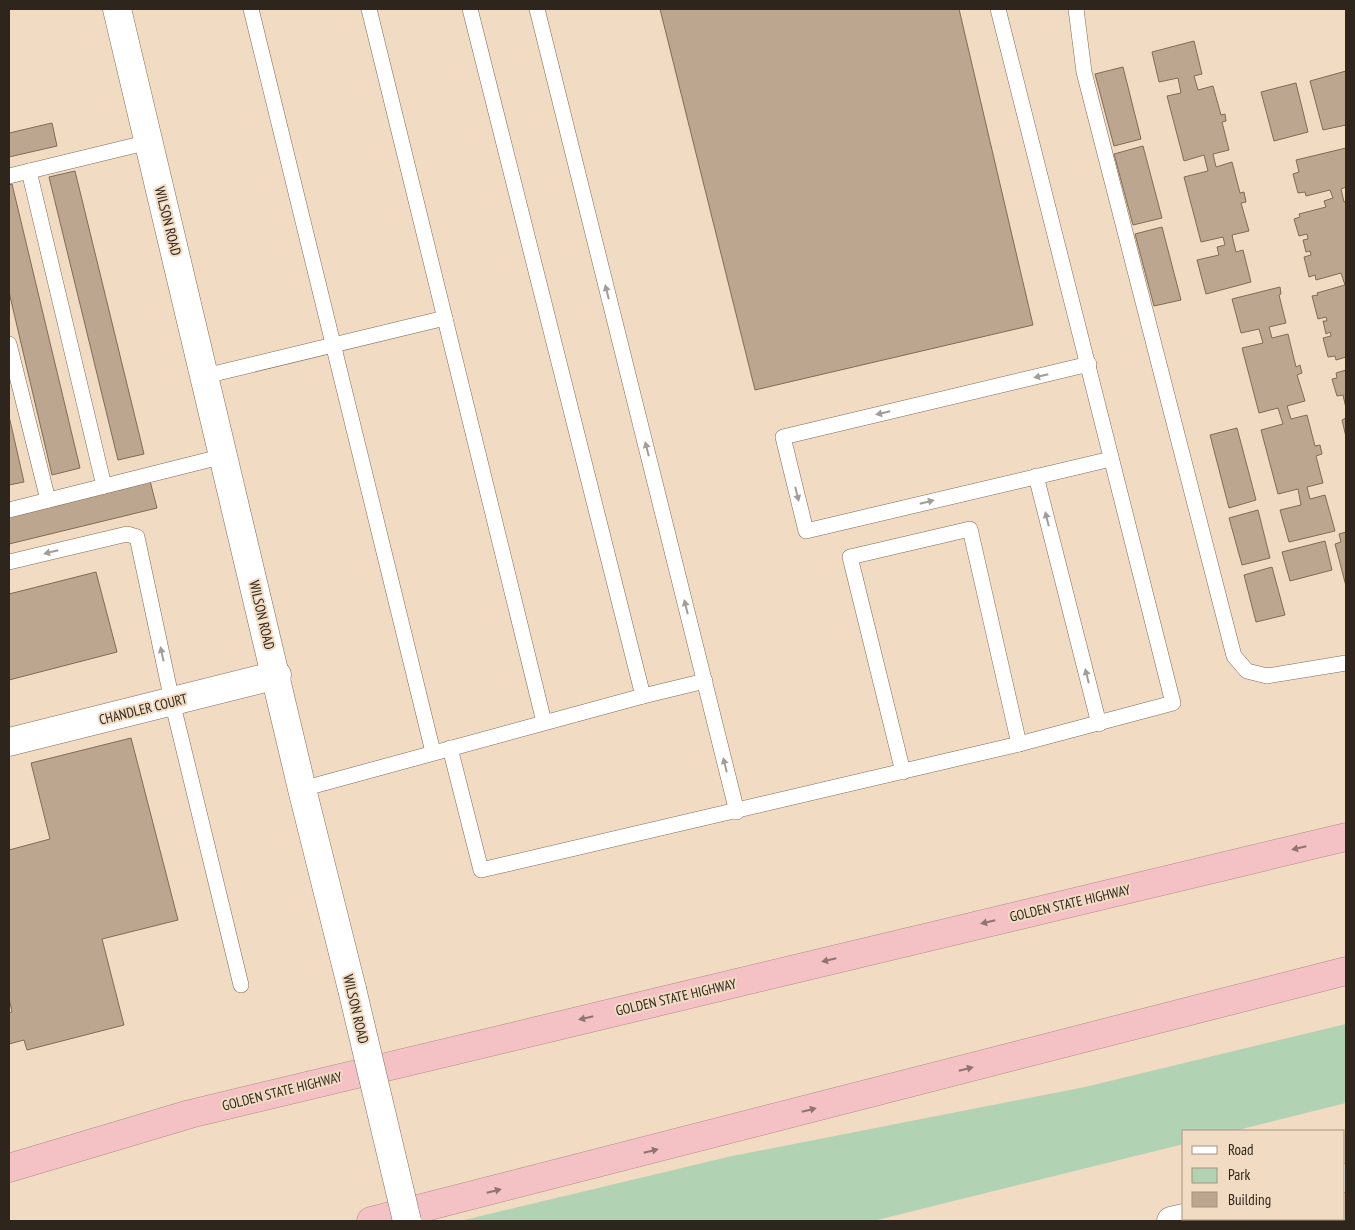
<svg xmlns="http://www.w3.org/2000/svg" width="1355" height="1230" viewBox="0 0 1355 1230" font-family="'PT Sans Narrow',sans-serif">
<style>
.green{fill:#b2d3b3}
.building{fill:#bda68f;stroke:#806b55}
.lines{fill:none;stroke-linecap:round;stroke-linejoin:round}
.service-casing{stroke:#806b56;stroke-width:16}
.minor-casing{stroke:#806b56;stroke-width:29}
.tertiary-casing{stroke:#806b56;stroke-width:29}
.motorway-casing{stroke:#af8b8a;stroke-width:29}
.service{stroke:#fff;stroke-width:15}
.minor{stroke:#fff;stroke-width:28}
.tertiary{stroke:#fff;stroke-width:28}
.motorway{stroke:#f4c2c4;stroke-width:28}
.tertiary-bridge-casing{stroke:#806b56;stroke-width:29;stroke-linecap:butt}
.tertiary-bridge{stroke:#fff;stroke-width:28}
.oneway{fill:#a19d99}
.oneway2{fill:#917470}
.labels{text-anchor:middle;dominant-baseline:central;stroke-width:4;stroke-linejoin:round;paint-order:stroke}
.street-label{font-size:14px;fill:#2e261d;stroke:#f2dbc3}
</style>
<rect width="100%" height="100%" fill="#f2dbc3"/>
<!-- green -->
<path class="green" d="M 1346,1024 L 1346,1103 L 1234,1131 L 1184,1131 L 1184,1144 L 873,1221 L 460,1221 L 732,1156 L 1085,1087 Z"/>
<!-- building -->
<g class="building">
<path d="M 660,9 L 959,9 L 1033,325 L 755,390 Z"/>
<path d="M 1194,41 L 1202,74 L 1194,76 L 1198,90 L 1213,86 L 1221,115 L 1225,114 L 1226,121 L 1222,122 L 1229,150 L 1213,154 L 1216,167 L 1232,162 L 1240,193 L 1244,192 L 1246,202 L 1241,203 L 1249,231 L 1232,235 L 1236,252 L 1243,250 L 1251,282 L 1206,294 L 1197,260 L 1219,255 L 1217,247 L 1225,245 L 1223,237 L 1201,242 L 1184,177 L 1208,171 L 1204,155 L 1184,161 L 1167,96 L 1181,93 L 1178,78 L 1159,82 L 1152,52 Z"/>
<path d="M 1123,67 L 1141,139 L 1114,146 L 1095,74 Z"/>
<path d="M 1346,71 L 1346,125 L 1323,130 L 1310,81 Z"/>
<path d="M 1296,83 L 1308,132 L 1274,141 L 1261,92 Z"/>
<path d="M 52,123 L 57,146 L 9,157 L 9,133 Z"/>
<path d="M 1143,146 L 1162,218 L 1133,225 L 1114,154 Z"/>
<path d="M 1346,148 L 1346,187 L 1341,189 L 1344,202 L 1346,201 L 1346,357 L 1336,360 L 1335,356 L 1328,357 L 1323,338 L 1331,336 L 1330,332 L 1326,334 L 1323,321 L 1327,321 L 1326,317 L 1318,319 L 1312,296 L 1318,295 L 1317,293 L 1345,285 L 1341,273 L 1316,280 L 1315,275 L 1309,277 L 1304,257 L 1311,255 L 1310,251 L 1306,252 L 1303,240 L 1308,239 L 1307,234 L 1299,236 L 1294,219 L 1300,217 L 1299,214 L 1326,207 L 1324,201 L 1333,198 L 1330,190 L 1306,196 L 1305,192 L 1298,193 L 1293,174 L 1299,172 L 1296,160 Z"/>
<path d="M 75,171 L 144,454 L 118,460 L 49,177 Z"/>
<path d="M 12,184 L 80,468 L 52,475 L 9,292 L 9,185 Z"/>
<path d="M 1162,227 L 1181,300 L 1154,306 L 1135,234 Z"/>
<path d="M 1280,287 L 1281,294 L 1279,295 L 1286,323 L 1269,327 L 1272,338 L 1288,334 L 1296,367 L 1300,365 L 1302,373 L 1297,375 L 1305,401 L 1287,406 L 1291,419 L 1307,415 L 1315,446 L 1320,445 L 1322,454 L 1316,456 L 1323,483 L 1307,487 L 1310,499 L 1325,495 L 1335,531 L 1289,542 L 1280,510 L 1301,505 L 1298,489 L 1278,494 L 1261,430 L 1283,424 L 1278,408 L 1259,413 L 1242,348 L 1263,343 L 1259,329 L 1241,333 L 1232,299 Z"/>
<path d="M 1346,370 L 1346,408 L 1343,395 L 1337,396 L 1332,379 L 1337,378 L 1336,373 Z"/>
<path d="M 9,416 L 24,482 L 9,485 Z"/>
<path d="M 1346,418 L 1346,437 L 1342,420 Z"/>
<path d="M 1237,428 L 1256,500 L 1229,508 L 1210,435 Z"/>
<path d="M 150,481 L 157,508 L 9,544 L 9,515 Z"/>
<path d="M 1258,510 L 1270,558 L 1242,565 L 1229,518 Z"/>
<path d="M 1346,532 L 1346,586 L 1335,544 L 1341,542 L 1339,534 Z"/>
<path d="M 1325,541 L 1332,570 L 1290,581 L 1282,552 Z"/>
<path d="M 1272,567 L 1285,615 L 1256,622 L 1244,575 Z"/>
<path d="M 96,572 L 117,652 L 9,680 L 9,594 Z"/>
<path d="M 131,738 L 178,920 L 102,939 L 124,1025 L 27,1050 L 24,1040 L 9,1044 L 9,1013 L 12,1012 L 9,998 L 9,850 L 50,839 L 31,763 Z"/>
</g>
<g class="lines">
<!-- service casing -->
<g class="service-casing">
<g id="service">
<path d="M 251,9 L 433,752"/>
<path d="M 369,9 L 544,722"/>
<path d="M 537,9 L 737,812"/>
<path d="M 1076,9 L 1084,72 L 1234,656 L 1247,671 L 1267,676 L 1346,663"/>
<path d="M 29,171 L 104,486"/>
<path d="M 9,176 L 149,142"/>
<path d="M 9,344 L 48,500"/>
<path d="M 1089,364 L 783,437 L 806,531 L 1111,459"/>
<path d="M 205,376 L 445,318"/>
<path d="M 1036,476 L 1099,724"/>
<path d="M 9,510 L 224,456"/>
<path d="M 9,562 L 127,534 L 137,537 L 172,701 L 241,985"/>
<path d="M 643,696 L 705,681"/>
<path d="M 450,748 L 481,870 L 1019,744 L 1173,703 L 998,9"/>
<path d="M 903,772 L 850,557 L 970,529 L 1019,744"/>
<path d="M 302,789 L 643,696 L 470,9"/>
</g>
</g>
<!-- minor casing -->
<g class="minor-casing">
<path id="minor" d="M 9,742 L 277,675"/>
</g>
<!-- tertiary casing -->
<g class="tertiary-casing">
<g id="tertiary">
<path d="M 117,9 L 302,789 L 352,989"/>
<path d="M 1344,1178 L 1346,1178"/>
<path d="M 1171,1221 L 1184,1218"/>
</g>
</g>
<!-- motorway casing -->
<g class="motorway-casing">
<g id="motorway">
<path d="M 9,1168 L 190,1114 L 1346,837"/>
<path d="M 371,1221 L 1346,971"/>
</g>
</g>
<!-- service -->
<use href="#service" class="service"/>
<!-- minor -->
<use href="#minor" class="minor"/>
<!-- tertiary -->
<use href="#tertiary" class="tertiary"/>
<!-- motorway -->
<use href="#motorway" class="motorway"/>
<!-- tertiary-bridge casing -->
<g class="tertiary-bridge-casing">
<path id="tertiary-bridge" d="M 352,989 L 407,1221"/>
</g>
<!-- tertiary-bridge -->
<use href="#tertiary-bridge" class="tertiary-bridge"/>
</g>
<!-- one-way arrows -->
<defs><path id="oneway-solid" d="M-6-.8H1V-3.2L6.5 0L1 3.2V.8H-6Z" transform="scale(1.25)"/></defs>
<g class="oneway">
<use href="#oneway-solid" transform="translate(607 292) rotate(-104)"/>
<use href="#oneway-solid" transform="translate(1041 376) rotate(167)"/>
<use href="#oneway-solid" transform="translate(883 413) rotate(167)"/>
<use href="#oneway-solid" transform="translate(647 449) rotate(-104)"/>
<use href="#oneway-solid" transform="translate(797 494) rotate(76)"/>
<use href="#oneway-solid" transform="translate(927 502) rotate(-14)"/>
<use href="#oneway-solid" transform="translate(1047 519) rotate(-104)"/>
<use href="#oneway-solid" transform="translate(51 552) rotate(166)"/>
<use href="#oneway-solid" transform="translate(686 607) rotate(-104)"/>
<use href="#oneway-solid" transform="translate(162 654) rotate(-102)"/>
<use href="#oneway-solid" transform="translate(1087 676) rotate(-104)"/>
<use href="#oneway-solid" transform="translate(725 765) rotate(-104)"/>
</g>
<g class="oneway2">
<use href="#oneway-solid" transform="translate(1299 848) rotate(167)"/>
<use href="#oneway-solid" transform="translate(988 922) rotate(167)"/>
<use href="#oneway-solid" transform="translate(829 960) rotate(167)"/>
<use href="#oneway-solid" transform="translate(586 1018) rotate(167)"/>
<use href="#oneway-solid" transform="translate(966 1069) rotate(-14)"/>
<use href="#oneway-solid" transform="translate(809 1110) rotate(-14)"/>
<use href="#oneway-solid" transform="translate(651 1151) rotate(-14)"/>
<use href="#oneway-solid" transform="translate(494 1191) rotate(-14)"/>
</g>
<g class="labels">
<!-- street labels -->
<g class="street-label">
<text transform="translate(168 221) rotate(76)">WILSON ROAD</text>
<text transform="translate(262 615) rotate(77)">WILSON ROAD</text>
<text transform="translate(143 709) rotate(-14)">CHANDLER COURT</text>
<text transform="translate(1070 903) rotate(-13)">GOLDEN STATE HIGHWAY</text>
<text transform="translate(676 997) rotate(-13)">GOLDEN STATE HIGHWAY</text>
<text transform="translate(356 1009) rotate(77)">WILSON ROAD</text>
<text transform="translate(282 1091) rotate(-14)">GOLDEN STATE HIGHWAY</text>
</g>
</g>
<!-- border -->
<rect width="1355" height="1230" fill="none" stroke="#2e261d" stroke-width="20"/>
<!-- legend -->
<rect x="1182" y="1130" width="162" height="90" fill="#f2dbc3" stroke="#a49381"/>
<rect x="1192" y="1146" width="25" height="8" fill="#ffffff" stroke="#a49381"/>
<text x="1228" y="1155" font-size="15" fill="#2e261d">Road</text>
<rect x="1192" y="1168" width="25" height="15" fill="#b2d3b3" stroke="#a49381"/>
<text x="1228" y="1180" font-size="15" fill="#2e261d">Park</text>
<rect x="1192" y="1192" width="25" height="15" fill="#bda68f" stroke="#a49381"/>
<text x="1228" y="1205" font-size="15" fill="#2e261d">Building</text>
</svg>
